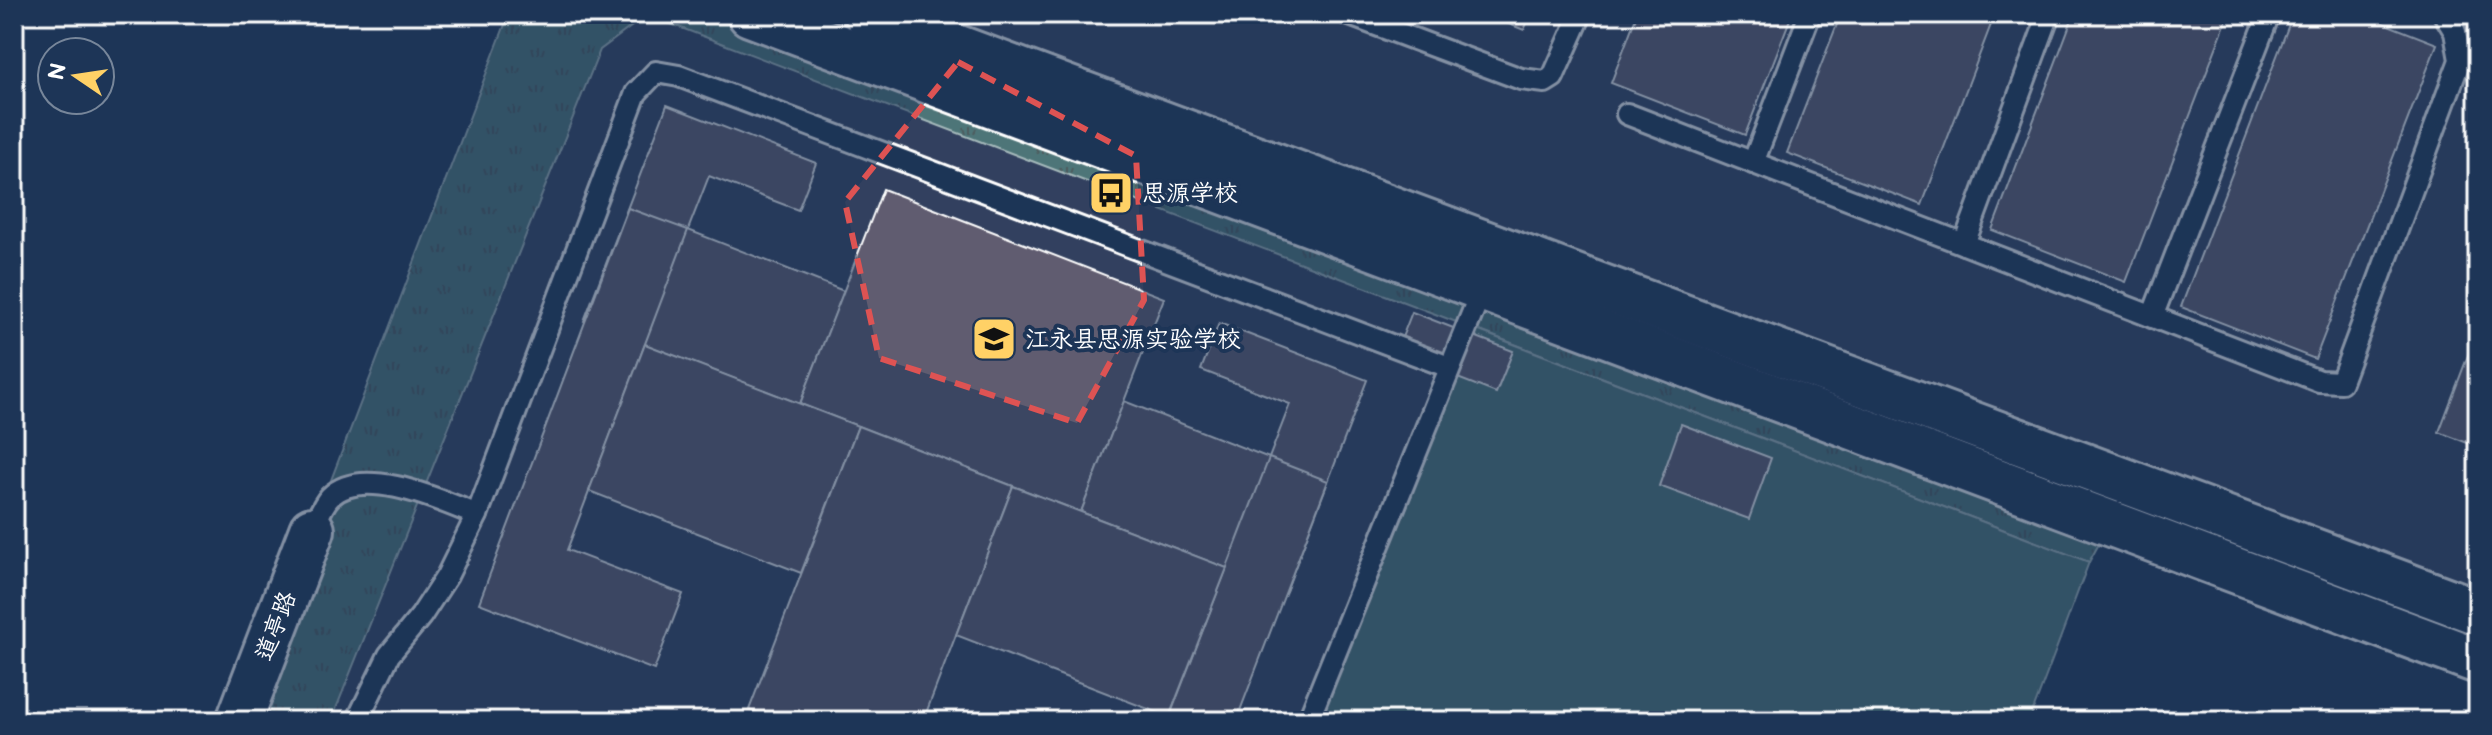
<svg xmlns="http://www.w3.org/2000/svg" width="2492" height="735" viewBox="0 0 2492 735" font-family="'Balsamiq Sans','LXGW WenKai TC',sans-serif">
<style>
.built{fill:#31405e}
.grass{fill:url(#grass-tufts);stroke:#a6babc;stroke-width:2}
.pitch{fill:#4e7578;stroke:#a6babc;stroke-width:2}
.building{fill:#605b6f;stroke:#fff;stroke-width:2}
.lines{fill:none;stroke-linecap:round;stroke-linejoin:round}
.lane-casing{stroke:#fff;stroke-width:26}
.secondary-casing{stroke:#fff;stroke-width:50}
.lane{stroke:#1d3557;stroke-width:20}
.secondary{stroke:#1d3557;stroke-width:44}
.marked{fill:none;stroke:#de5353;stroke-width:6;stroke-dasharray:16 10;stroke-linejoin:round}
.labels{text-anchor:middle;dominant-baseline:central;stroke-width:8;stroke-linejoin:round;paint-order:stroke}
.poi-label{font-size:24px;fill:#fff;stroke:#1d3557;text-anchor:start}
.street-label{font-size:24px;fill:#fff;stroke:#1d3557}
</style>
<defs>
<pattern id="grass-tufts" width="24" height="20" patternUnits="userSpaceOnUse" patternTransform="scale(2)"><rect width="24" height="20" fill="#4e7578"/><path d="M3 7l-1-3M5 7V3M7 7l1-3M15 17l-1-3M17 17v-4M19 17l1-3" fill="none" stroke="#4d5c5e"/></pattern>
</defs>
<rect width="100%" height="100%" fill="#1d3557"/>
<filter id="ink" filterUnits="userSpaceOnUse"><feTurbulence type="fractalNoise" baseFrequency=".0125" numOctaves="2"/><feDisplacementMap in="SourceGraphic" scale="16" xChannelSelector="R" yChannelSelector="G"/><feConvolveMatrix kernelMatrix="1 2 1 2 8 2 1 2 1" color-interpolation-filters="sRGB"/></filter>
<g filter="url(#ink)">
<!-- built -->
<g class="built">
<path d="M 849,14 L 2478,14 L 2478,656 Z"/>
<path d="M 647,15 L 2089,562 L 2029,721 L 331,721 L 600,50 Z"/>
</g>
<!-- grass -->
<path class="grass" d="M 509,14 L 750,14 L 2110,524 L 2089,562 L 647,15 L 600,50 L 331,721 L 239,721 Z"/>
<!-- pitch -->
<path class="pitch" d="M 1466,326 L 2089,562 L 2029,721 L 1309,721 Z"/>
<!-- building -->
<g class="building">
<path d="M 1484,14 L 1531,14 L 1524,30 Z"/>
<path d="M 1637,14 L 1792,14 L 1745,135 L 1611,83 Z"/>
<path d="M 1841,14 L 1995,14 L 1922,205 L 1787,153 Z"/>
<path d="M 2074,14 L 2229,14 L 2126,282 L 1992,230 Z"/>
<path d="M 2293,14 L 2360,14 L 2437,44 L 2315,359 L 2181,307 Z"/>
<path d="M 667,105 L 816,163 L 798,210 L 709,176 L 688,230 L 844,291 L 800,404 L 584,321 Z"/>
<path d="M 883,189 L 1164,298 L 1081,512 L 800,404 Z"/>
<path d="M 628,208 L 688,230 L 567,550 L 683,594 L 654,670 L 479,603 Z"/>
<path d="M 1412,312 L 1513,351 L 1496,393 L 1424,365 L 1401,340 Z"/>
<path d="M 1219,323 L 1367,380 L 1286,591 L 1081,512 L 1124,401 L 1269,458 L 1290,404 L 1201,370 Z"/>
<path d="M 2478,329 L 2478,447 L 2439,432 Z"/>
<path d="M 645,344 L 858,426 L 801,573 L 589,491 Z"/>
<path d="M 1681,424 L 1771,458 L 1749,519 L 1659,486 Z"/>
<path d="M 858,426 L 1013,486 L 923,721 L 779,721 L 749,710 Z"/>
<path d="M 1269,458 L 1328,481 L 1286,591 L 1236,721 L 1168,721 Z"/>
<path d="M 1013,486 L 1227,568 L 1169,717 L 956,635 Z"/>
</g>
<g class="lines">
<!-- lane casing -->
<g class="lane-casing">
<g id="lane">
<path d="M 1347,14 L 1521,79 L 1545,82 L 1553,77 L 1581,14"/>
<path d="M 1627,114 L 2319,381 L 2341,382 L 2460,60 L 2455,32 L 2444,14"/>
<path d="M 1753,163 L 1810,14"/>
<path d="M 1964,244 L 2049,14"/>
<path d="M 2152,317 L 2269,14"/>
<path d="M 312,530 C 317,520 322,505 330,497 C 362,464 442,501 477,515"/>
<path d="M 357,721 L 389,655 L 421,616 L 447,576 L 477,515 L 636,93 L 656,72 L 679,76 L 1449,367"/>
<path d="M 1308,721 L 1482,289"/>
</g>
</g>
<!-- secondary casing -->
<g class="secondary-casing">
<g id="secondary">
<path d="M 750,14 L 2478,661"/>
<path d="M 867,14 L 2478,612"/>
<path d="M 239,721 L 312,530"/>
</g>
</g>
<!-- lane -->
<use href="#lane" class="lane"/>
<!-- secondary -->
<use href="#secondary" class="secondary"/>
</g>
</g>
<!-- marked area -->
<path d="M0 0H2492V735H0ZM 958,62 L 1136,156 L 1144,300 L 1077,423 L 879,358 L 845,202 Z" fill="#1d3557" fill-opacity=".55" fill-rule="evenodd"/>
<path class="marked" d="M 958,62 L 1136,156 L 1144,300 L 1077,423 L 879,358 L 845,202 Z"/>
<!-- icons -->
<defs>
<g id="bus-square" transform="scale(2.3)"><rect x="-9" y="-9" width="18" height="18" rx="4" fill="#ffd166" stroke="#1d3557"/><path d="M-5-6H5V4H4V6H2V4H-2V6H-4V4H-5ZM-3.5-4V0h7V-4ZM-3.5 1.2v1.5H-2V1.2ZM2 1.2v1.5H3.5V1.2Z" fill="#111"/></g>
<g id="school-square" transform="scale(2.3)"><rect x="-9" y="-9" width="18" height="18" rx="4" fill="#ffd166" stroke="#1d3557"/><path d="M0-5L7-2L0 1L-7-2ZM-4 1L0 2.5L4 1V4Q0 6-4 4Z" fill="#111"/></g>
</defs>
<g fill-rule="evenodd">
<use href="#bus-square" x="1111" y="193"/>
<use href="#school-square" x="994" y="339"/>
</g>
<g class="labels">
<!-- poi labels -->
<g class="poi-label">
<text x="1142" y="193">思源学校</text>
<text x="1025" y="339">江永县思源实验学校</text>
</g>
<!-- street labels -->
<g class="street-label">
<text transform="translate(276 626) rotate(-69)">道亭路</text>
</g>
</g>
<!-- margin -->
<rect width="2492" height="735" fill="none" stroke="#1d3557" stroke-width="48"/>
<rect x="24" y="24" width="2444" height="687" fill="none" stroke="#fff" stroke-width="3" filter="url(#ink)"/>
<!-- north arrow -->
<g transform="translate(76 76) rotate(283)"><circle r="38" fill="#1d3557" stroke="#77869a" stroke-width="2"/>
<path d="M0-6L14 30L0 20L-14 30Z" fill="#ffd166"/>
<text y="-12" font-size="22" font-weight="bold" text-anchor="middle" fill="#ffffff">N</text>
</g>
</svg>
